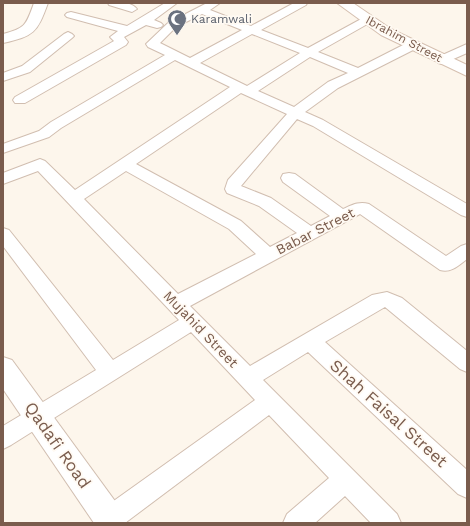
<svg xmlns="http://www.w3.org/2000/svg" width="470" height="526" viewBox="0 0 470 526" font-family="'Work Sans',sans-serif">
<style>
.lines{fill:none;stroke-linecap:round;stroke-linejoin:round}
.minor-casing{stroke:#d1beb0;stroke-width:2}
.tertiary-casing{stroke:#d1beb0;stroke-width:2}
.secondary-casing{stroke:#d6c0b0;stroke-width:2}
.minor{fill:#fff;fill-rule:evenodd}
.tertiary{fill:#fff;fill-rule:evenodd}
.secondary{fill:#fff;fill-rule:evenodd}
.labels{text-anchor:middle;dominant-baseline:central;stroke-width:3.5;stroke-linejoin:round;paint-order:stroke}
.far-worship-label{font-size:12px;fill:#5b616d;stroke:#fffaf3;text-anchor:start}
.far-street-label{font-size:12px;fill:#7a5c4d;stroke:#fffaf3}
.street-label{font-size:14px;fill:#7a5c4d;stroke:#fffaf3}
.near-street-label{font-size:17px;fill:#7a5c4d;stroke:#fffaf3}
</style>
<rect width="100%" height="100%" fill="#fdf6ec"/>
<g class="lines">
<!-- minor casing -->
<g class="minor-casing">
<g id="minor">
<path d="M 108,3 C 117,3 131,1 137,9 L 132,12 L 109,5 Z"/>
<path d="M 165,3 L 177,3 L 154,20 L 161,23 L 163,25 L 161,27 L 157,28 L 146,25 L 124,37 L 128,42 L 126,45 L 25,103 L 15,103 L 13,100 L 15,97 L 114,41 L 110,37 L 118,31 L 67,17 L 65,15 L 67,13 L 71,12 L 127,26 Z"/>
<path d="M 207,3 L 220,3 L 210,10 L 251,26 L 294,3 L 307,3 L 306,5 L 261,30 L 308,48 L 363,18 L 371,18 L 373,20 L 371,22 L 318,52 L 358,68 L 409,42 L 417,42 L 419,45 L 417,48 L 338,88 L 305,112 L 323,120 L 467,204 L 467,217 L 461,215 L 313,126 L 297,119 L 241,186 L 271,198 L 311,226 L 330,216 L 283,182 L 281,178 L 283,174 L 289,173 L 295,174 L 343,209 C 352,205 359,201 369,204 L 446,256 L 461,246 L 467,244 L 467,259 C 458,266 451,273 440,270 L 360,214 L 190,306 L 250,366 L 372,295 L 387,292 L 402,298 L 467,351 L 467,372 L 460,369 L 385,307 L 325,342 L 467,470 L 467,498 L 458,494 L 308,352 L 263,380 L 397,514 L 401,523 L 371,523 L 345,496 L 315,523 L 283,523 L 287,514 L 329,478 L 269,415 L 125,523 L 99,523 L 97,519 L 101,510 L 255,400 L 191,332 L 11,445 L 3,449 L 3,426 L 96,370 L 3,246 L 3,228 L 9,230 L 113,360 L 179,320 L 38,171 L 3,184 L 3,173 L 40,159 L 45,161 L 75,190 L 230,87 L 175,60 L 61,128 L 49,137 L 3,153 L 3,144 L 39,131 L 51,122 L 165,55 L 148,47 L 146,44 L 168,23 ZM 202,14 L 242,30 L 190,58 L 160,43 L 176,27 ZM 252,34 L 300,53 L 247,86 L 200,63 ZM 310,57 L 348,73 L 328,82 L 294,107 L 258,91 ZM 241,93 L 287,114 L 228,180 L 225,189 L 227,193 L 259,206 L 297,233 L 270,247 L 241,221 L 136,164 ZM 126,171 L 229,229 L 256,254 L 178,294 L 84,199 Z"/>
<path d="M 68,32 L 72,34 L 74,36 L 72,38 L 30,72 L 3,81 L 3,73 L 22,66 L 64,34 Z"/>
<path d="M 467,44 L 467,53 L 442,64 L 438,63 L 436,60 L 438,57 Z"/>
</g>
</g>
<!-- tertiary casing -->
<g class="tertiary-casing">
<g id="tertiary">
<path d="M 34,3 L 48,3 C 37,33 34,36 3,43 L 3,34 C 26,28 26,25 34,3 Z"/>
<path d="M 3,357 L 12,360 L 123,512 L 127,523 L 94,523 L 3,389 Z"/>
</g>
</g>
<!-- secondary casing -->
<g class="secondary-casing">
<path id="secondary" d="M 337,3 L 353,3 L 391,29 L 467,65 L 467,76 L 381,35 Z"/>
</g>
<!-- minor -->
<use href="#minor" class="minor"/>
<!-- tertiary -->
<use href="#tertiary" class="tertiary"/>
<!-- secondary -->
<use href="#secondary" class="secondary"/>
</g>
<!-- icons -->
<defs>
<g id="mosque-pin" transform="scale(1)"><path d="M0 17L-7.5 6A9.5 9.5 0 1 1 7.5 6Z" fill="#6b7280" stroke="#fffaf3"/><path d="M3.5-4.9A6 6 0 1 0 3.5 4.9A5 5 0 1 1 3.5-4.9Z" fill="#fff"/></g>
</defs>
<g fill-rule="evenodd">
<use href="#mosque-pin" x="177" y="19"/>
</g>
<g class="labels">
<!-- far-worship labels -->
<g class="far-worship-label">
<text x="191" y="19">Karamwali</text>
</g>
<!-- far-street labels -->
<g class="far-street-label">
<text transform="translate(404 39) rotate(28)">Ibrahim Street</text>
</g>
<!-- street labels -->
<g class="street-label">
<text transform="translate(315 231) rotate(-27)">Babar Street</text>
<text transform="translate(201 329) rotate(46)">Mujahid Street</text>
</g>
<!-- near-street labels -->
<g class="near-street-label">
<text transform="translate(389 413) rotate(42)">Shah Faisal Street</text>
<text transform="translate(58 445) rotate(55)">Qadafi Road</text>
</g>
</g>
<!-- border -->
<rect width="470" height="526" fill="none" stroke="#7a5c4d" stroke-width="8"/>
</svg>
